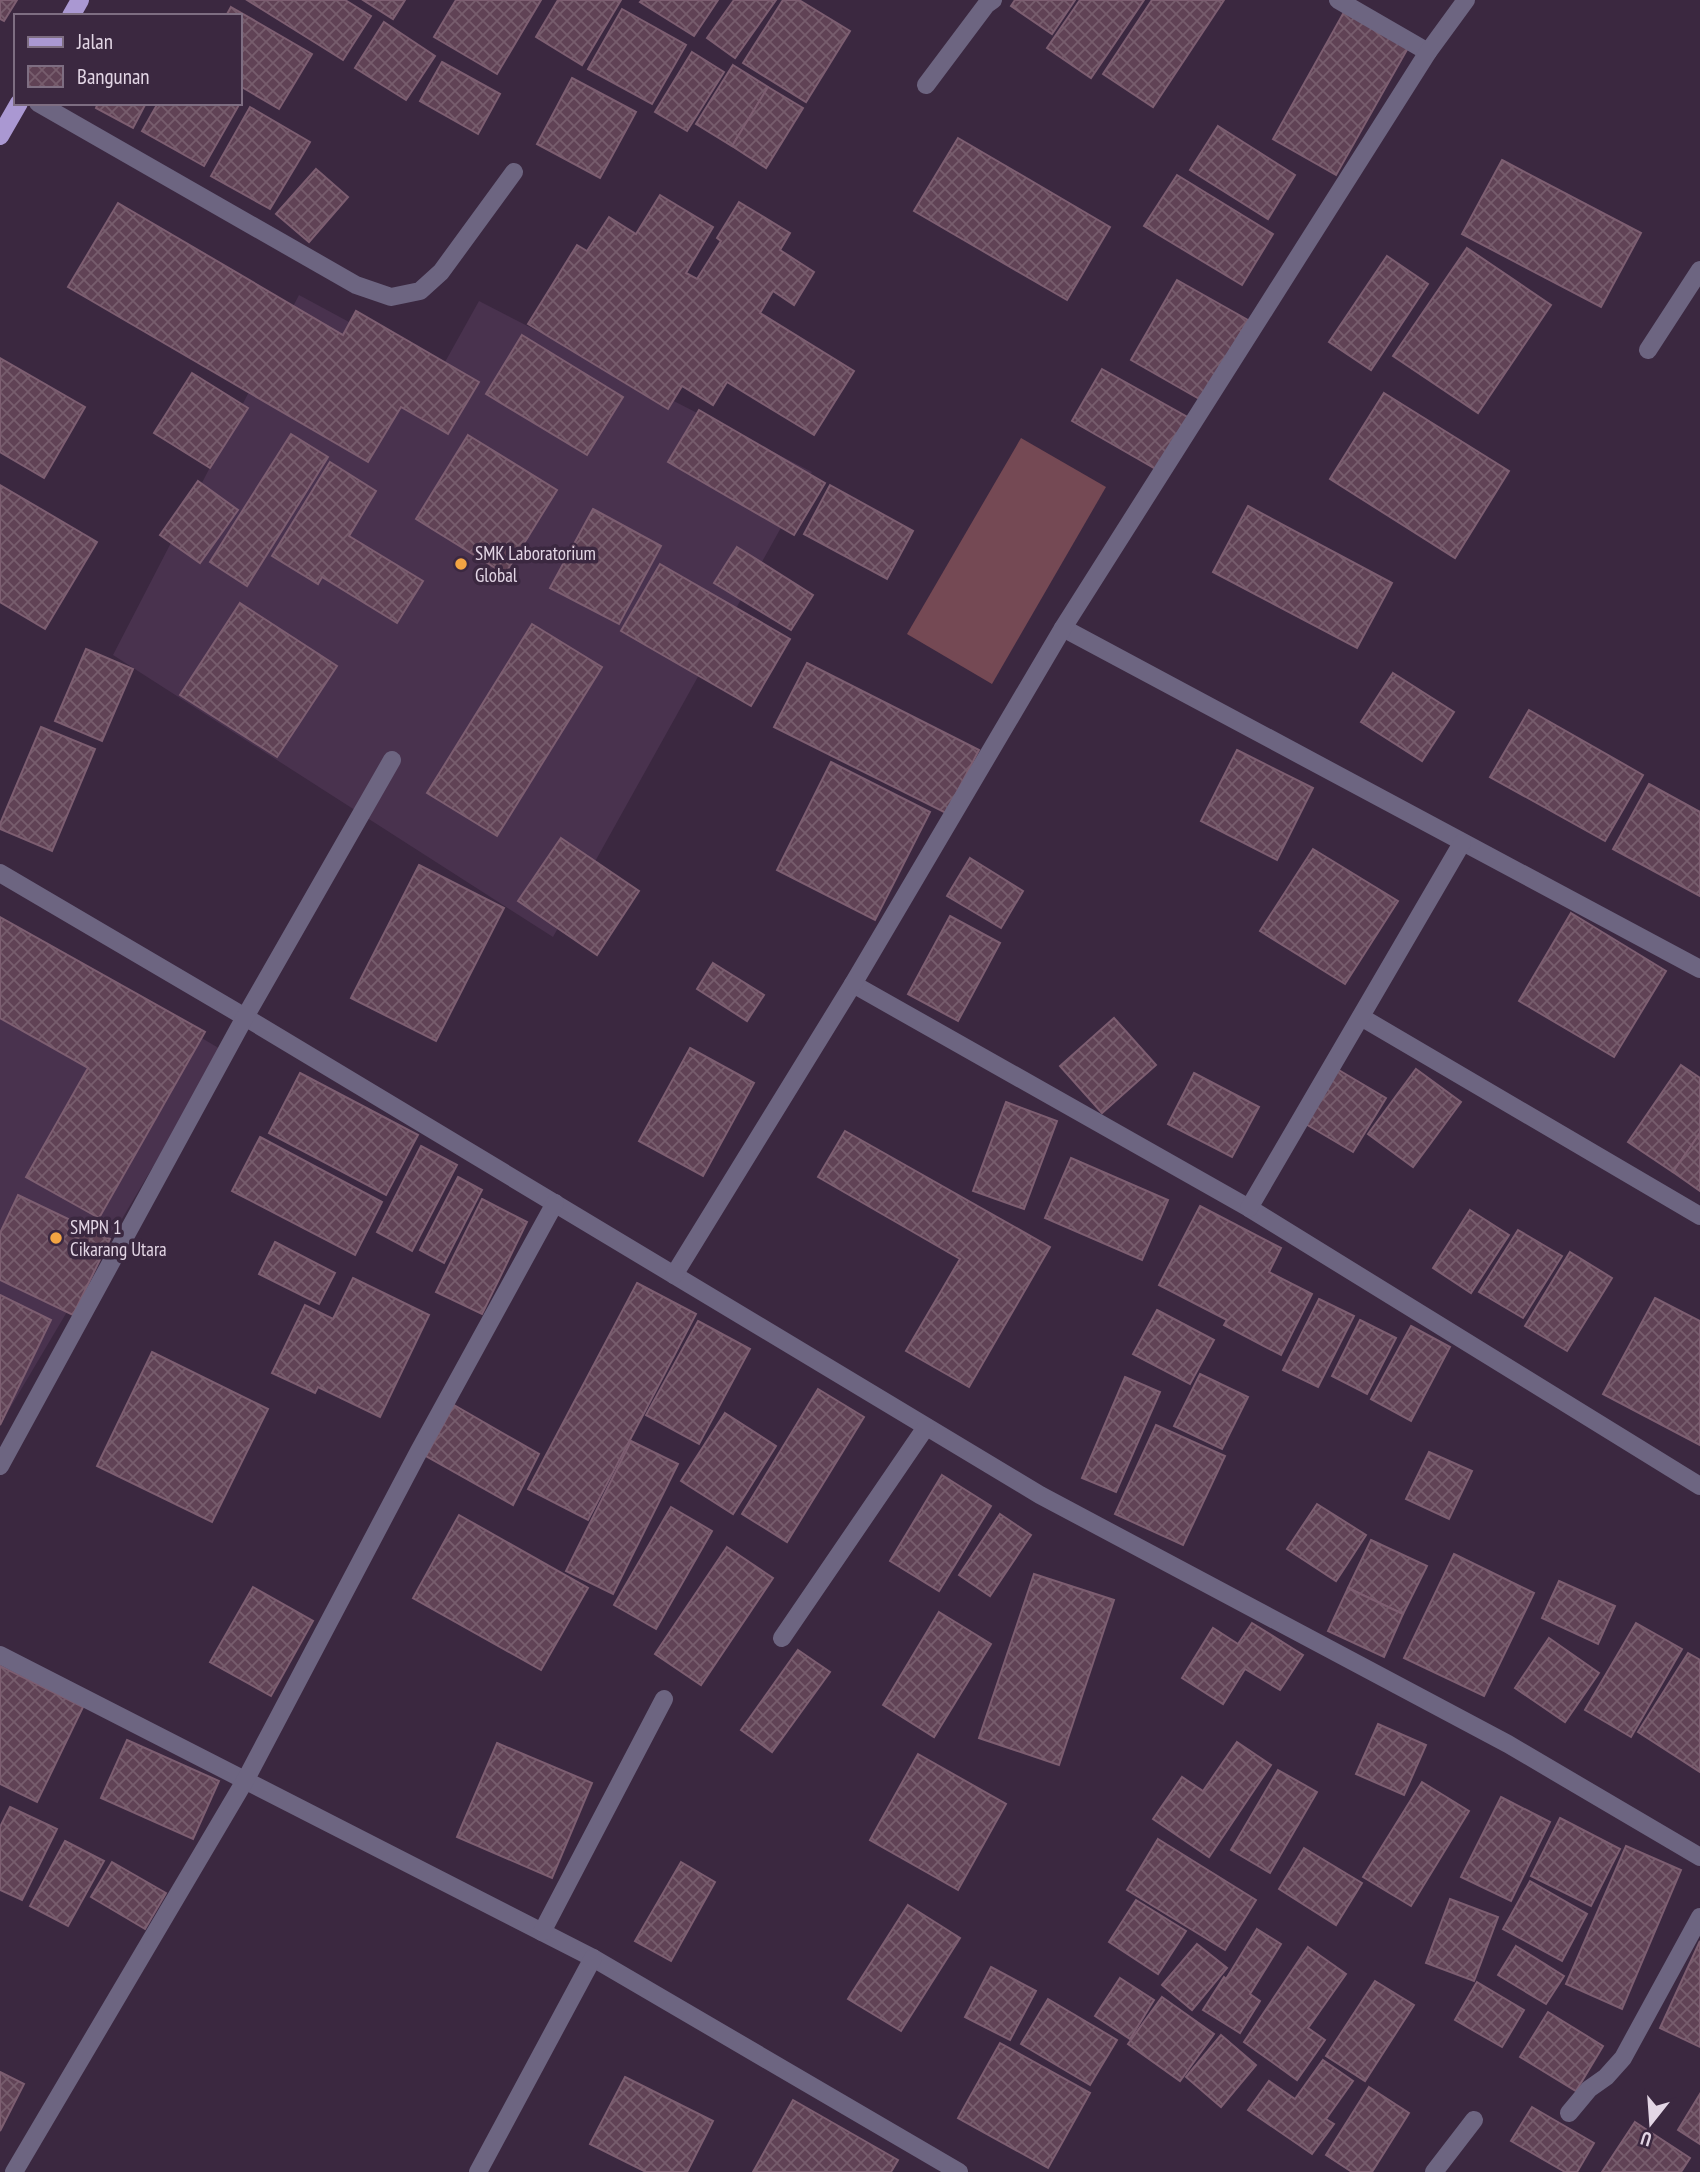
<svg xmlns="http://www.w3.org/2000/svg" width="1700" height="2172" viewBox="0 0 1700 2172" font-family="'PT Sans Narrow',sans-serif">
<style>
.built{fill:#49324e}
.garden{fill:#754954}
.building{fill:url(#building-cross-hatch);stroke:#7d5e71;stroke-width:2}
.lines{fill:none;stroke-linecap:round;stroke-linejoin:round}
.minor{stroke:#6d6581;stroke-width:18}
.major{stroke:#aa98d2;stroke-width:18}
.poi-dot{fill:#f3a443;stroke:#3b2840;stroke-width:2.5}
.labels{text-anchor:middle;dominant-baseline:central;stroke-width:7;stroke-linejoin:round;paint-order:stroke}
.poi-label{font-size:19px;fill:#e3d6e5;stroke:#3b2840;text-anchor:start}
</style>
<defs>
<pattern id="building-cross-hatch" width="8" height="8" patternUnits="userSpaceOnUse" patternTransform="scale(1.75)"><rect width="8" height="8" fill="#604255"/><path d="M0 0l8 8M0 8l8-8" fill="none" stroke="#775d6d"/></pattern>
</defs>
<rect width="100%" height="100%" fill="#3b2840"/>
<!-- built -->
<g class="built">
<path d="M 299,295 L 440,371 L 479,301 L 812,472 L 553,937 L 113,655 Z"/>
<path d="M 0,919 L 222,1050 L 0,1425 Z"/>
</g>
<!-- garden -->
<path class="garden" d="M 1021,438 L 1106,487 L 992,684 L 907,634 Z"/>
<!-- building -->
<g class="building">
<path d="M 0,0 L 17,0 L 4,21 L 0,19 Z"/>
<path d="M 247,0 L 345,0 L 371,16 L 343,60 Z"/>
<path d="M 363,0 L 405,0 L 393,19 Z"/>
<path d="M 456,0 L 541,0 L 497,74 L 434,37 Z"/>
<path d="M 558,0 L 621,0 L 582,65 L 536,37 Z"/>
<path d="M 642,0 L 718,0 L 694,36 L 640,2 Z"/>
<path d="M 734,0 L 776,0 L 735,58 L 707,38 Z"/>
<path d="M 783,0 L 799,0 L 850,31 L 806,102 L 743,63 Z"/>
<path d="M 1015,0 L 1075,0 L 1052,34 L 1011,6 Z"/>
<path d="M 1080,0 L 1144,0 L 1091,78 L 1047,48 Z"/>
<path d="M 1152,0 L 1224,0 L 1153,107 L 1103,74 Z"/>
<path d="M 231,7 L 312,54 L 279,109 L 240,86 L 240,16 L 226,16 Z"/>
<path d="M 622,9 L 686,45 L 652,104 L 588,69 Z"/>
<path d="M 1344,12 L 1408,48 L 1336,175 L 1273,139 Z"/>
<path d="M 384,22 L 435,56 L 406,100 L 355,68 Z"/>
<path d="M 692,52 L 724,72 L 687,131 L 655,112 Z"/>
<path d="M 442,62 L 500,94 L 478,134 L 420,101 Z"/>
<path d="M 733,65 L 768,87 L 732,146 L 696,124 Z"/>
<path d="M 572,78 L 636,112 L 600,178 L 537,144 Z"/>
<path d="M 768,87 L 803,108 L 766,168 L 732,146 Z"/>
<path d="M 98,103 L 146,103 L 133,128 L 96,108 Z"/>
<path d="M 158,103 L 240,103 L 204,166 L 142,131 Z"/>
<path d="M 250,107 L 310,142 L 270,209 L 211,176 Z"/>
<path d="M 1218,126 L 1295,175 L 1268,219 L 1190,170 Z"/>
<path d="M 958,138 L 1110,227 L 1067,300 L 914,211 Z"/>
<path d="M 1502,160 L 1641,233 L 1601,307 L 1462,234 Z"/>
<path d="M 316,169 L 348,197 L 309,242 L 276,214 Z"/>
<path d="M 1177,175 L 1273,234 L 1242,285 L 1144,226 Z"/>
<path d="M 660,195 L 713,227 L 686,273 L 697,279 L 721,241 L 717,238 L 739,202 L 790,233 L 780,250 L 814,272 L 794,305 L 773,291 L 760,313 L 854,371 L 814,435 L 727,382 L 713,405 L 682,386 L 668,409 L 528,324 L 577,245 L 587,251 L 609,217 L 636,234 Z"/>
<path d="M 118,203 L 343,335 L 356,311 L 479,382 L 448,434 L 401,407 L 368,462 L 68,287 Z"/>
<path d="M 1467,248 L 1551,305 L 1478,413 L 1393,356 Z"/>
<path d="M 1387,256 L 1428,284 L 1371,370 L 1329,342 Z"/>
<path d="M 1177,280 L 1248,320 L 1201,400 L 1131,360 Z"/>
<path d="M 522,335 L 623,397 L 587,455 L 486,394 Z"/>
<path d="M 0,358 L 85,407 L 44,478 L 0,452 Z"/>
<path d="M 1102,369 L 1189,418 L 1159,471 L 1072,421 Z"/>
<path d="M 192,373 L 248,408 L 210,468 L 154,433 Z"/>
<path d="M 1384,393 L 1509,471 L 1455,558 L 1330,479 Z"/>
<path d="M 699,410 L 825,483 L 794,535 L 668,462 Z"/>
<path d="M 291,434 L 328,457 L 247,586 L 210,562 Z"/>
<path d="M 468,435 L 557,490 L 505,574 L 416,519 Z"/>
<path d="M 330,462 L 376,491 L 349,536 L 423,581 L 397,623 L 322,577 L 318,584 L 272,556 Z"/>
<path d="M 198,481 L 238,510 L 200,563 L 160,535 Z"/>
<path d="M 0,485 L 97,542 L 45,629 L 0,602 Z"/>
<path d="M 830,485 L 913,531 L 887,579 L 804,534 Z"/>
<path d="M 1248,506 L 1392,583 L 1357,648 L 1213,572 Z"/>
<path d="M 593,509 L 661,546 L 619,624 L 550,588 Z"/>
<path d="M 737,547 L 813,595 L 791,630 L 714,583 Z"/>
<path d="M 660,564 L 790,639 L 751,706 L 621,631 Z"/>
<path d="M 240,603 L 337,666 L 277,757 L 180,695 Z"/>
<path d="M 532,624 L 602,667 L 497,836 L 427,793 Z"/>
<path d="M 86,649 L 133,669 L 102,741 L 55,721 Z"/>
<path d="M 807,663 L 979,750 L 946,813 L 774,727 Z"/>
<path d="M 1393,673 L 1454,712 L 1422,761 L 1361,722 Z"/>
<path d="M 1529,710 L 1643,775 L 1605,841 L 1490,777 Z"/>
<path d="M 41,727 L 95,749 L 52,851 L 0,829 L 0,824 Z"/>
<path d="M 1237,750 L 1313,788 L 1277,860 L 1201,821 Z"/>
<path d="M 831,762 L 930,812 L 875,920 L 777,870 Z"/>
<path d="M 1649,784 L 1700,812 L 1700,896 L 1613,849 Z"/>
<path d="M 561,838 L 639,891 L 597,955 L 518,901 Z"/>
<path d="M 1313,849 L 1398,901 L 1345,984 L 1260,931 Z"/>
<path d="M 970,858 L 1023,891 L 1001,928 L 947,896 Z"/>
<path d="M 419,865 L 504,908 L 436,1041 L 351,998 Z"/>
<path d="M 1571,913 L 1666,971 L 1614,1057 L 1519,1001 Z"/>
<path d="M 950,916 L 1000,943 L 958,1021 L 908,994 Z"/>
<path d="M 0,917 L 205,1032 L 99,1218 L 26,1177 L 88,1068 L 0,1018 Z"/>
<path d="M 713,963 L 764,995 L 747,1021 L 697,989 Z"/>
<path d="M 1114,1018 L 1156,1065 L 1102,1113 L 1060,1066 Z"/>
<path d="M 690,1048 L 754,1083 L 703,1176 L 639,1141 Z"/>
<path d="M 1681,1065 L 1700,1078 L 1700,1133 L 1673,1172 L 1628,1142 Z"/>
<path d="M 1337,1069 L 1386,1098 L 1353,1152 L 1304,1123 Z"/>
<path d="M 1416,1069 L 1461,1102 L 1413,1167 L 1368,1134 Z"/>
<path d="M 300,1073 L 418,1135 L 386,1195 L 269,1133 Z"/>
<path d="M 1194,1073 L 1259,1107 L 1232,1157 L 1168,1124 Z"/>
<path d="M 1006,1102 L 1057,1121 L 1024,1209 L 973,1191 Z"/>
<path d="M 845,1131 L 1050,1247 L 969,1387 L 906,1351 L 960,1259 L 818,1177 Z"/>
<path d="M 1700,1133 L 1700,1191 L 1673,1172 Z"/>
<path d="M 260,1137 L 382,1202 L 355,1255 L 232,1191 Z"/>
<path d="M 421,1146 L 457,1165 L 412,1251 L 377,1232 Z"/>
<path d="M 1071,1158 L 1168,1200 L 1142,1260 L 1045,1218 Z"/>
<path d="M 458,1177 L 482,1190 L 444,1263 L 420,1250 Z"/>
<path d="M 18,1195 L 110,1239 L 73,1315 L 0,1280 L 0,1233 Z"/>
<path d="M 482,1199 L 527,1222 L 482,1314 L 436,1292 Z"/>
<path d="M 1200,1206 L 1281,1248 L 1269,1272 L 1312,1294 L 1281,1355 L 1224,1325 L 1227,1320 L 1159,1285 Z"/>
<path d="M 1470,1210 L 1509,1235 L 1471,1293 L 1433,1268 Z"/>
<path d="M 1518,1230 L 1562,1256 L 1523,1318 L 1479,1292 Z"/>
<path d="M 275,1242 L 335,1273 L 319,1304 L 259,1274 Z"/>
<path d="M 1570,1252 L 1612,1278 L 1567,1351 L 1525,1326 Z"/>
<path d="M 353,1278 L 429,1315 L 380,1417 L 318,1387 L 315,1393 L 272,1373 L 305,1305 L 333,1319 Z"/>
<path d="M 637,1283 L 696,1314 L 588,1520 L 528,1489 Z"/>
<path d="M 0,1295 L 51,1320 L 0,1425 Z"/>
<path d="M 1655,1298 L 1700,1321 L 1700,1445 L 1603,1394 Z"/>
<path d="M 1319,1299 L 1354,1316 L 1318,1387 L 1283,1370 Z"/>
<path d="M 1157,1310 L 1214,1340 L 1190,1384 L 1133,1354 Z"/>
<path d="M 1360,1320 L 1396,1338 L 1367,1394 L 1332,1376 Z"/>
<path d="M 698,1321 L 750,1349 L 699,1444 L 646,1415 Z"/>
<path d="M 1411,1326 L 1450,1347 L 1411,1421 L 1371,1399 Z"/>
<path d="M 152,1352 L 268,1409 L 212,1522 L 97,1466 Z"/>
<path d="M 1200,1374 L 1248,1397 L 1222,1449 L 1174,1426 Z"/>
<path d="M 1125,1377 L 1160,1392 L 1116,1492 L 1082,1478 Z"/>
<path d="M 818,1389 L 864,1417 L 787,1542 L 742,1514 Z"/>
<path d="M 454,1405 L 539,1454 L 513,1505 L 426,1456 Z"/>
<path d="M 725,1413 L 776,1446 L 733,1514 L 681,1481 Z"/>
<path d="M 1156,1425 L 1225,1456 L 1183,1545 L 1115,1514 Z"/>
<path d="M 631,1441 L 678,1464 L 613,1594 L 566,1571 Z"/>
<path d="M 1429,1452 L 1472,1471 L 1449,1519 L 1406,1499 Z"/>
<path d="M 942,1475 L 991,1506 L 939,1591 L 890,1561 Z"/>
<path d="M 1317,1504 L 1366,1535 L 1336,1581 L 1287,1549 Z"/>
<path d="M 671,1507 L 712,1531 L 656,1629 L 614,1605 Z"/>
<path d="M 1000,1514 L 1031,1535 L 990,1596 L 959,1575 Z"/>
<path d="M 459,1515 L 588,1588 L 541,1670 L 413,1598 Z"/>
<path d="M 1371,1540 L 1427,1566 L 1403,1614 L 1348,1588 Z"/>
<path d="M 727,1547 L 773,1578 L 701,1685 L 655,1654 Z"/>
<path d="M 1454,1554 L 1534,1593 L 1484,1696 L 1404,1658 Z"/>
<path d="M 1034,1574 L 1114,1600 L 1059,1765 L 979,1738 Z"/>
<path d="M 1559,1581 L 1615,1606 L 1598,1644 L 1542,1618 Z"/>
<path d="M 253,1587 L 313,1621 L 271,1696 L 210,1662 Z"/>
<path d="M 1348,1588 L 1403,1614 L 1384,1657 L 1328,1631 Z"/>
<path d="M 939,1612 L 991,1644 L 934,1737 L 883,1705 Z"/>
<path d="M 1252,1623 L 1303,1655 L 1280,1690 L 1245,1669 L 1223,1704 L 1182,1678 L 1213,1628 L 1238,1644 Z"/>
<path d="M 1636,1623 L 1682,1649 L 1631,1737 L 1585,1710 Z"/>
<path d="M 1549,1638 L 1599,1673 L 1565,1722 L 1515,1688 Z"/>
<path d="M 798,1650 L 830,1672 L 772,1752 L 741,1730 Z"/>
<path d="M 1688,1653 L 1700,1660 L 1700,1772 L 1638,1732 Z"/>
<path d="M 0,1666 L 83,1707 L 37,1802 L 0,1784 Z"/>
<path d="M 1378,1724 L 1426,1745 L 1404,1795 L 1356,1774 Z"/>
<path d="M 127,1740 L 219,1781 L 193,1839 L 101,1798 Z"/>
<path d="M 1237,1742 L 1271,1765 L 1209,1857 L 1153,1819 L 1182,1777 L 1203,1791 Z"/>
<path d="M 497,1743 L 592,1783 L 552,1878 L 457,1837 Z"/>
<path d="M 918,1754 L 1006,1804 L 958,1890 L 870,1840 Z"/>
<path d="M 1278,1770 L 1317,1792 L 1270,1873 L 1231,1850 Z"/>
<path d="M 1422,1782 L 1469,1811 L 1411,1906 L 1363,1877 Z"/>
<path d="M 1501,1797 L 1550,1822 L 1511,1901 L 1461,1877 Z"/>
<path d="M 10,1807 L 57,1829 L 22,1900 L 0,1890 L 0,1827 Z"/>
<path d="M 1560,1818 L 1620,1849 L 1591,1906 L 1531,1876 Z"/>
<path d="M 1158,1839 L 1256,1900 L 1225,1950 L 1127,1890 Z"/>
<path d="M 65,1841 L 104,1861 L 68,1926 L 30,1906 Z"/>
<path d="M 1626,1846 L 1681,1870 L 1622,2009 L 1566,1984 Z"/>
<path d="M 1304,1848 L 1362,1883 L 1336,1925 L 1279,1889 Z"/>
<path d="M 112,1862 L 166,1893 L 145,1929 L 91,1897 Z"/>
<path d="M 681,1862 L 715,1882 L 671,1961 L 635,1941 Z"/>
<path d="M 1530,1881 L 1587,1914 L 1562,1961 L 1503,1929 Z"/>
<path d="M 1450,1899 L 1498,1917 L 1474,1981 L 1426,1963 Z"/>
<path d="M 1136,1900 L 1186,1931 L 1158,1974 L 1109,1942 Z"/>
<path d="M 908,1905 L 960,1938 L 901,2031 L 848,1999 Z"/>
<path d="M 1257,1929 L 1281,1944 L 1250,1994 L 1260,2001 L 1240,2033 L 1203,2010 L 1224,1977 L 1226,1979 Z"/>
<path d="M 1700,1941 L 1700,2047 L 1660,2028 Z"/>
<path d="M 1197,1944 L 1227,1968 L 1192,2010 L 1162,1985 Z"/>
<path d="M 1516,1946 L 1564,1976 L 1546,2004 L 1498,1975 Z"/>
<path d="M 1308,1947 L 1346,1974 L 1308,2028 L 1325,2040 L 1297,2080 L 1244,2042 Z"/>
<path d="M 991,1967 L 1036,1991 L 1010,2040 L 965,2017 Z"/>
<path d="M 1120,1978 L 1154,2000 L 1130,2039 L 1095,2016 Z"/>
<path d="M 1375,1981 L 1414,2005 L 1365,2081 L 1326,2056 Z"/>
<path d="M 1477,1982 L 1524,2010 L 1502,2047 L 1455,2020 Z"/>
<path d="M 1162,1997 L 1214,2034 L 1180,2081 L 1128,2044 Z"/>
<path d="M 1048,1999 L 1117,2040 L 1090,2085 L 1021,2044 Z"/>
<path d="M 1548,2012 L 1603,2046 L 1576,2091 L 1520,2057 Z"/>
<path d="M 1221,2035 L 1256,2065 L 1221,2107 L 1186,2077 Z"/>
<path d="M 1000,2043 L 1090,2093 L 1048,2168 L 958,2118 Z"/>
<path d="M 1323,2060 L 1353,2081 L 1326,2119 L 1334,2124 L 1312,2154 L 1248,2110 L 1269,2081 L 1295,2099 Z"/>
<path d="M 0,2072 L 24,2084 L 0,2131 Z"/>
<path d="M 625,2077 L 713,2121 L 687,2172 L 646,2172 L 590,2144 Z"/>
<path d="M 1369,2087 L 1409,2113 L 1372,2172 L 1352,2172 L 1326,2155 Z"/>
<path d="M 1700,2094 L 1700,2144 L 1678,2130 Z"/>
<path d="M 793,2100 L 898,2160 L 891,2172 L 753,2172 Z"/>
<path d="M 1532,2107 L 1594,2143 L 1577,2172 L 1565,2172 L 1511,2141 Z"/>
<path d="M 1635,2122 L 1690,2158 L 1681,2172 L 1602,2172 Z"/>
</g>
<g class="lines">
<!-- minor -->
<g class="minor">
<path d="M 1338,0 L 1428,52"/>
<path d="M 926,85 L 986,5 L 993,0"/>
<path d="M 38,103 L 356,285 L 391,297 L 420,291 L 441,272 L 514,172"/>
<path d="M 1648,350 L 1700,270"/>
<path d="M 1063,628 L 1700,969"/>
<path d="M 0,873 L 245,1017 L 1040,1495 L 1508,1744 L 1700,1857"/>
<path d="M 853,984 L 1249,1208 L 1700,1486"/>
<path d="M 1361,1017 L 1700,1216"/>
<path d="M 1249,1208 L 1462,843"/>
<path d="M 674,1275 L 853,984 L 1063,628 L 1428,52 L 1466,0"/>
<path d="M 0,1466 L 245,1017 L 392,760"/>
<path d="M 782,1638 L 926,1427"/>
<path d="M 0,1655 L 593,1958 L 959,2172"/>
<path d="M 542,1932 L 664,1699"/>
<path d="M 1569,2113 L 1589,2089 L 1606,2077 L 1623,2058 L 1700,1917"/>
<path d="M 14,2172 L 246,1779 L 419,1451 L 555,1203"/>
<path d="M 478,2172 L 593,1958"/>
<path d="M 1434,2172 L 1474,2120"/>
</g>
<!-- major -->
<g class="major">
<path d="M 71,16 L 80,0"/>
<path d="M 0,136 L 19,103"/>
</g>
</g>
<!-- markers -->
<g class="poi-dot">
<circle cx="461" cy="564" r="7"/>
<circle cx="56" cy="1238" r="7"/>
</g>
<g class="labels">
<!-- poi labels -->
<g class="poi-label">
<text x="475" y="553">SMK Laboratorium<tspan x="475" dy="22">Global</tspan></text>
<text x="70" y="1227">SMPN 1<tspan x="70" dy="22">Cikarang Utara</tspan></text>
</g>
</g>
<!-- legend -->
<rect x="14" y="14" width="228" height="91" fill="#3b2840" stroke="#7e6e82" stroke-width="2"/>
<rect x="28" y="37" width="35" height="10" fill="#aa98d2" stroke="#7e6e82" stroke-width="2"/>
<text x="77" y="49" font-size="21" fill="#e3d6e5">Jalan</text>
<rect x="28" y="66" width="35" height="21" fill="url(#building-cross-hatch)" stroke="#7e6e82" stroke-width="2"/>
<text x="77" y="84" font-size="21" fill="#e3d6e5">Bangunan</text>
<!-- north arrow -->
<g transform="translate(1651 2123) rotate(197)" stroke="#3b2840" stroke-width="5" paint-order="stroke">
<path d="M0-5L12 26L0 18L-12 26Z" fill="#e3d6e5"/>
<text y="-10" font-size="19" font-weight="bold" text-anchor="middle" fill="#e3d6e5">U</text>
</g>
</svg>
